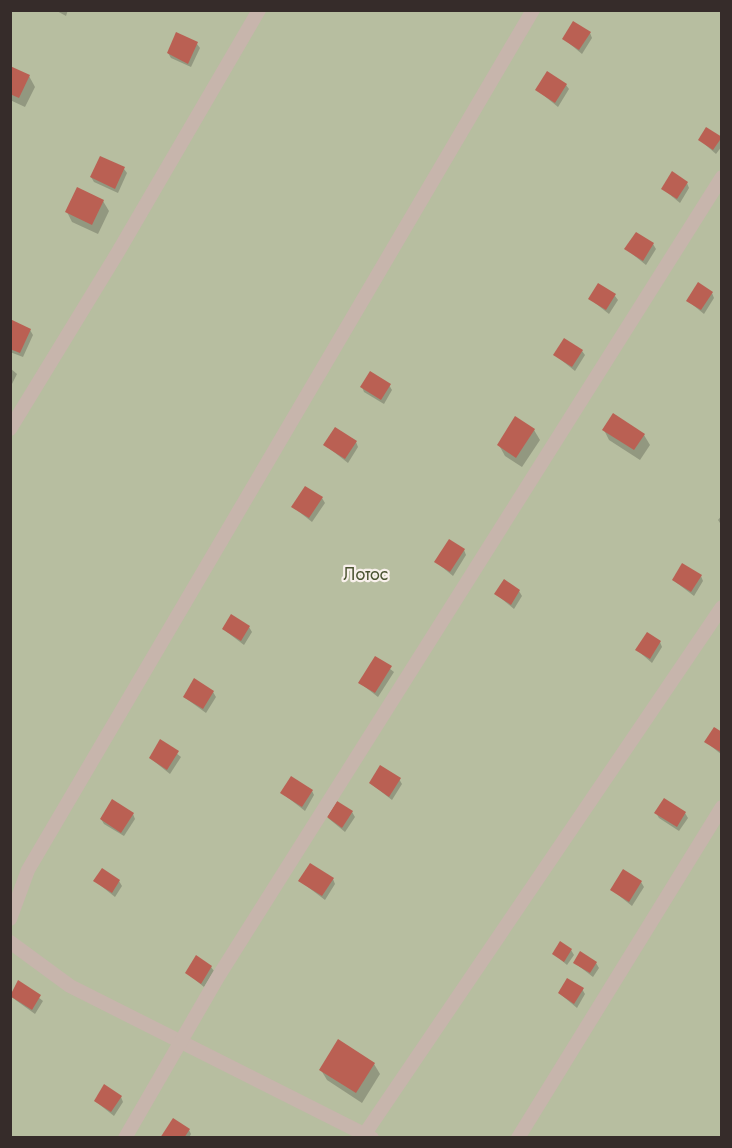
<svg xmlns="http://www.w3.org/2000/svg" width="732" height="1148" viewBox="0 0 732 1148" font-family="Jost,sans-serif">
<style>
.green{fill:#b7bea0}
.shadow{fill:#0003}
.building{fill:#ba6053}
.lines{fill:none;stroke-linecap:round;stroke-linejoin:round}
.lane{stroke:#c7b5ac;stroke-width:14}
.labels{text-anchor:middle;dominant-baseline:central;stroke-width:4.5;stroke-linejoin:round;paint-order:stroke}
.park-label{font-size:18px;fill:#495230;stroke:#f8f0eb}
</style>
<rect width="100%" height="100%" fill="#f0e6df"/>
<!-- green -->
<rect class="green" x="11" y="11" width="710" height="1126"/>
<!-- shadow -->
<g class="shadow">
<path d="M 55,10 L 68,10 L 66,16 Z"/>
<path d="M 590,33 L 592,38 L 582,54 L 564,39 Z"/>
<path d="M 197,44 L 200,48 L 191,67 L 171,58 L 168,53 Z"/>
<path d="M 10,68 L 29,76 L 35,87 L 25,107 L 10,100 Z"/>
<path d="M 566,85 L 569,89 L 558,107 L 537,90 Z"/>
<path d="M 721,138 L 722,146 L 716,154 L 700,140 Z"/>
<path d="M 124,169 L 127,173 L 118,193 L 94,182 L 91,177 Z"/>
<path d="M 687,183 L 689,188 L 680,203 L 663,189 Z"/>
<path d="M 103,201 L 109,211 L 98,234 L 72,222 L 67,212 Z"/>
<path d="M 653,244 L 656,249 L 646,265 L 626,249 Z"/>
<path d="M 712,293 L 714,298 L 704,314 L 688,301 Z"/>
<path d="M 615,296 L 618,300 L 609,314 L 590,299 Z"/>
<path d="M 10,321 L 30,330 L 33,335 L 23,357 L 10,352 Z"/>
<path d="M 582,351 L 585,355 L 575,371 L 555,355 Z"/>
<path d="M 10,368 L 17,374 L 10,388 Z"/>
<path d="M 389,385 L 392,390 L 384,404 L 364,392 L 362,387 Z"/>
<path d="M 534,430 L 540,440 L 522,467 L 505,456 L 499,445 Z"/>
<path d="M 604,430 L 644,435 L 650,445 L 640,460 L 609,440 Z"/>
<path d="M 356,442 L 358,447 L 348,463 L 325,445 Z"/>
<path d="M 322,498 L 325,503 L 312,522 L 293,507 Z"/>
<path d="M 722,515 L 722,526 L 718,520 Z"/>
<path d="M 464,550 L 466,555 L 453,576 L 436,562 Z"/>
<path d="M 701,576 L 703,581 L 694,596 L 673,580 Z"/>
<path d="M 519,591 L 522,596 L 514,609 L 496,594 Z"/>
<path d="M 249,627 L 252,632 L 244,645 L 223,629 Z"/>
<path d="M 660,642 L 662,647 L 652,663 L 637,650 Z"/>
<path d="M 376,658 L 394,672 L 378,697 L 360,683 Z"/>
<path d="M 213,692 L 216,697 L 206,713 L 184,697 Z"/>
<path d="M 722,733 L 722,755 L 706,742 Z"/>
<path d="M 161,741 L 181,757 L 170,774 L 150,758 Z"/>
<path d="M 399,779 L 402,784 L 392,800 L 370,783 Z"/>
<path d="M 312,791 L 314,795 L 305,811 L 282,793 Z"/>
<path d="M 352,812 L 355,817 L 345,832 L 328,818 Z"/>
<path d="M 656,813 L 685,813 L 688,818 L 679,831 L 659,818 Z"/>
<path d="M 133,814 L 135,819 L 124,836 L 104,824 L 101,819 Z"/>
<path d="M 333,879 L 335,884 L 325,900 L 300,881 Z"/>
<path d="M 95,881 L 119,881 L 122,886 L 115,897 Z"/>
<path d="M 641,882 L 644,887 L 632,906 L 612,890 Z"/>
<path d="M 571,950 L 574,955 L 567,965 L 554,954 Z"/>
<path d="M 575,963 L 596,963 L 599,968 L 593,977 Z"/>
<path d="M 211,967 L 214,971 L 204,987 L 187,973 Z"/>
<path d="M 19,982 L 43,1001 L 35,1014 L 10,996 Z"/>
<path d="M 582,989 L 585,994 L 577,1008 L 559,993 Z"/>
<path d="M 374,1064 L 380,1074 L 362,1103 L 327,1080 L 321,1070 Z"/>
<path d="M 121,1097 L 123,1102 L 114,1116 L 95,1101 Z"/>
<path d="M 189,1130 L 191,1134 L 189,1138 L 162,1138 Z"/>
</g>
<!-- building -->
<g class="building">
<path d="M 573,21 L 591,32 L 579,50 L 562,39 Z"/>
<path d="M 176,32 L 198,42 L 188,64 L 167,53 Z"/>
<path d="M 10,66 L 30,75 L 19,98 L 10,94 Z"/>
<path d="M 547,71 L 567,84 L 555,103 L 535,90 Z"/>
<path d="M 706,127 L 722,137 L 713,150 L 698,140 Z"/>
<path d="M 100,156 L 125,167 L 115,189 L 90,177 Z"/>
<path d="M 672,171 L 688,182 L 677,199 L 661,189 Z"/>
<path d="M 77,187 L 104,200 L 92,225 L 65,212 Z"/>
<path d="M 636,232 L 654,243 L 643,261 L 624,249 Z"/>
<path d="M 698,282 L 713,292 L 701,310 L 686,301 Z"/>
<path d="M 598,283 L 616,294 L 606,310 L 588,299 Z"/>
<path d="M 10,319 L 31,329 L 20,353 L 10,349 Z"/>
<path d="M 564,338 L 583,350 L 572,367 L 553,355 Z"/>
<path d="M 370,371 L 391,384 L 381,400 L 360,387 Z"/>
<path d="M 613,413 L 645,434 L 634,450 L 602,430 Z"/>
<path d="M 515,416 L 535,429 L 516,458 L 497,445 Z"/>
<path d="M 335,427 L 357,441 L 345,459 L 323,445 Z"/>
<path d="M 305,486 L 323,497 L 309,518 L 291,507 Z"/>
<path d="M 449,539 L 465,549 L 450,572 L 434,562 Z"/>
<path d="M 682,563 L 702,575 L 691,592 L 672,580 Z"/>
<path d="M 504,579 L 520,590 L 511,605 L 494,594 Z"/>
<path d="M 231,614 L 250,626 L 241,641 L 222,629 Z"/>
<path d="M 647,632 L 661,641 L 650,659 L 635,650 Z"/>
<path d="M 375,656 L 392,666 L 375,693 L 358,683 Z"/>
<path d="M 194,678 L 214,691 L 203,709 L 183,697 Z"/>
<path d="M 714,727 L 722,732 L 722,753 L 704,742 Z"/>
<path d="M 160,739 L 179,751 L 167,770 L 149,758 Z"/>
<path d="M 380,765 L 401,778 L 389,797 L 369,783 Z"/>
<path d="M 291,776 L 313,790 L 302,807 L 280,793 Z"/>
<path d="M 664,798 L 686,812 L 677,827 L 654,813 Z"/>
<path d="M 112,799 L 134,813 L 121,833 L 100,819 Z"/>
<path d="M 337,801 L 353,811 L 342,828 L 327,817 Z"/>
<path d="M 310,863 L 334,878 L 322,896 L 298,881 Z"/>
<path d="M 102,868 L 120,880 L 112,893 L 93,881 Z"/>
<path d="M 623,869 L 642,881 L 629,902 L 610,890 Z"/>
<path d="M 560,941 L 572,949 L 564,962 L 552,954 Z"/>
<path d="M 580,951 L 597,962 L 590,973 L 573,963 Z"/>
<path d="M 196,955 L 212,966 L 201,984 L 185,973 Z"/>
<path d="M 567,978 L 584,988 L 574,1004 L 558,993 Z"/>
<path d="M 18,980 L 41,995 L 32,1010 L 10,996 Z"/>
<path d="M 338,1039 L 375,1063 L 356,1093 L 319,1070 Z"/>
<path d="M 104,1084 L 122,1096 L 111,1112 L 94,1101 Z"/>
<path d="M 173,1118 L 190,1129 L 184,1138 L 160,1138 Z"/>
</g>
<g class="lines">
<!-- lane -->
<g class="lane">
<path d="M 10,429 L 118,252 L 259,10"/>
<path d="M 10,919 L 28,870 L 533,10"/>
<path d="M 10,942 L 70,986 L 372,1138"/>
<path d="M 125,1138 L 218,977 L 722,177"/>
<path d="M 362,1138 L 722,607"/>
<path d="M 518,1138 L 722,807"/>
</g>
</g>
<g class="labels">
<!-- park labels -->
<g class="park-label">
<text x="366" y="574">Лотос</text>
</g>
</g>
<!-- border -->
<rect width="732" height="1148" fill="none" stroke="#362c2a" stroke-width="24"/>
</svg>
